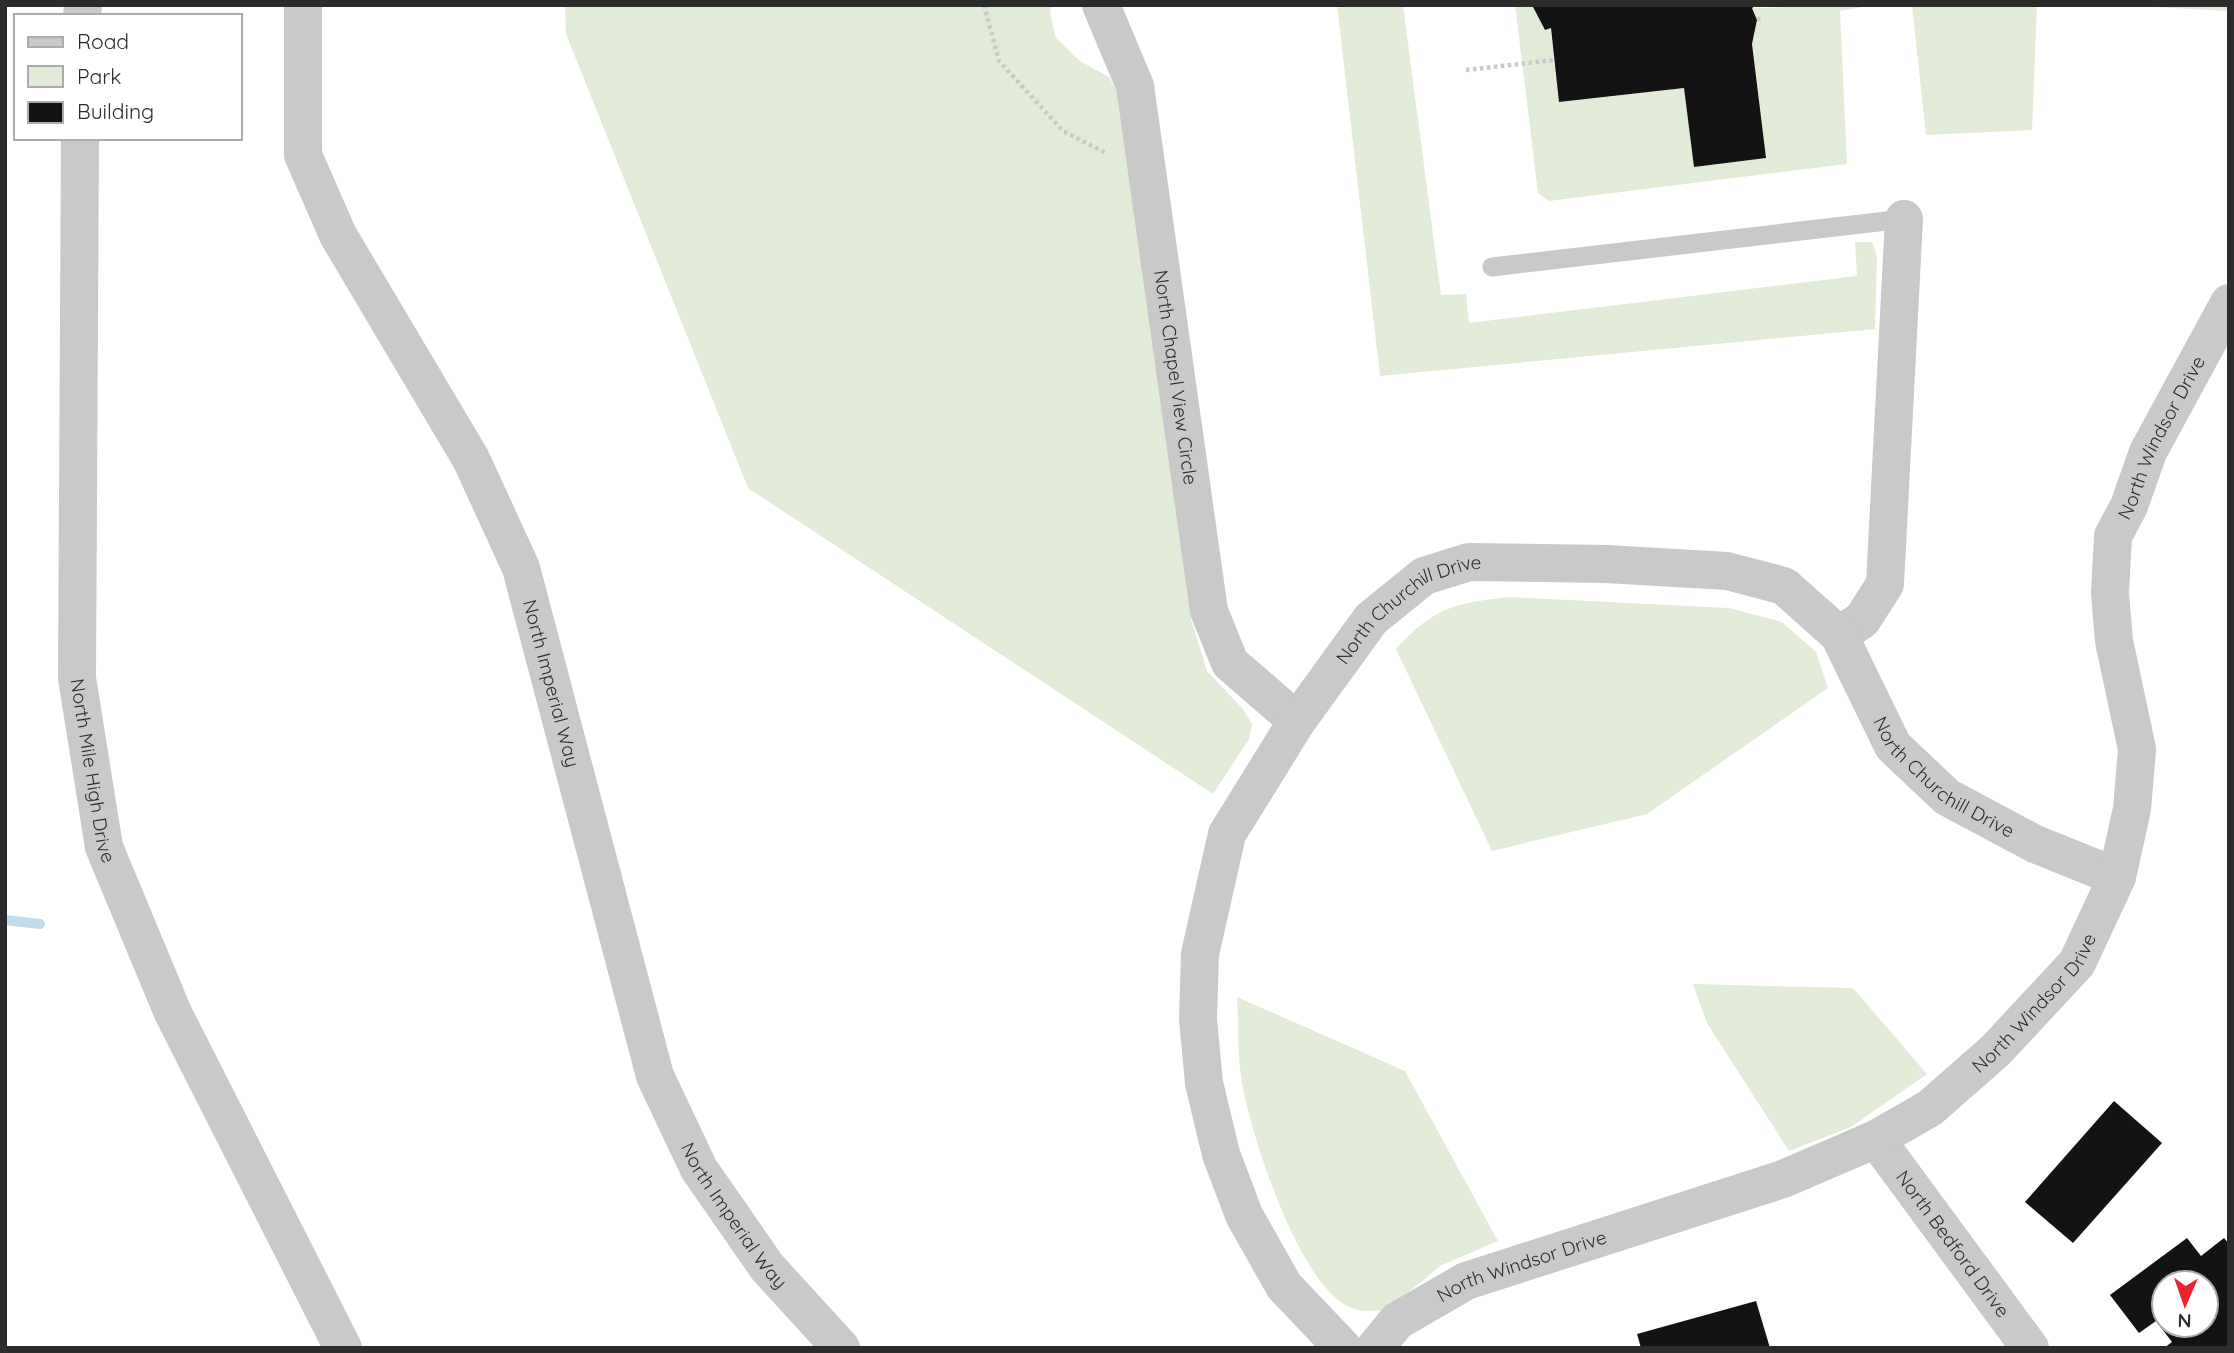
<svg xmlns="http://www.w3.org/2000/svg" width="2234" height="1353" viewBox="0 0 2234 1353" font-family="Quicksand,sans-serif">
<style>
.green{fill:#e2ebd8}
.lines{fill:none;stroke-linecap:round;stroke-linejoin:round}
.stream{stroke:#c2dbed;stroke-width:10}
.building{fill:#131313;fill-rule:evenodd}
.path{stroke:#c9c9c9;stroke-width:4.5;stroke-dasharray:3.5 3.5;stroke-linecap:butt}
.service{stroke:#c9c9c9;stroke-width:19}
.minor{stroke:#c9c9c9;stroke-width:38}
.labels{text-anchor:middle;dominant-baseline:central;stroke-width:7;stroke-linejoin:round;paint-order:stroke}
.street-label{font-size:19px;fill:#2c2c2c;stroke:#fff}
</style>
<rect width="100%" height="100%" fill="#fff"/>
<!-- green -->
<g class="green">
<path d="M 565,5 L 1052,5 L 1050,13 L 1056,38 L 1080,61 L 1109,77 L 1122,100 L 1191,619 L 1207,671 L 1242,708 L 1252,724 L 1249,739 L 1213,794 L 748,488 L 566,34 Z"/>
<path d="M 1337,5 L 1403,5 L 1441,295 L 1466,294 L 1469,323 L 1857,276 L 1855,242 L 1872,242 L 1877,256 L 1875,329 L 1380,376 Z"/>
<path d="M 1515,5 L 1532,5 L 1545,30 L 1551,28 L 1560,102 L 1684,88 L 1694,167 L 1765,158 L 1752,44 L 1757,20 L 1752,8 L 1874,5 L 1840,11 L 1847,164 L 1549,201 L 1538,193 Z"/>
<path d="M 1912,5 L 2037,5 L 2032,130 L 1926,135 Z"/>
<path d="M 2118,5 L 2229,5 L 2229,11 Z"/>
<path d="M 1510,597 L 1729,608 L 1782,622 L 1816,652 L 1828,688 L 1647,814 L 1492,851 L 1396,649 C 1434,607 1455,603 1510,597 Z"/>
<path d="M 1693,984 L 1853,988 L 1927,1074 L 1851,1127 L 1789,1151 L 1707,1023 Z"/>
<path d="M 1237,997 L 1405,1071 L 1498,1241 L 1440,1266 L 1386,1311 C 1376,1310 1363,1312 1354,1309 C 1301,1292 1253,1140 1243,1088 C 1237,1059 1239,1027 1237,997 Z"/>
</g>
<g class="lines">
<!-- stream -->
<path class="stream" d="M 5,920 L 40,924"/>
</g>
<!-- building -->
<g class="building">
<path d="M 1532,5 L 1757,5 L 1752,8 L 1757,20 L 1752,44 L 1766,158 L 1694,167 L 1684,88 L 1559,102 L 1551,28 L 1545,30 Z"/>
<path d="M 2114,1101 L 2162,1143 L 2073,1243 L 2025,1202 Z"/>
<path d="M 2187,1238 L 2201,1256 L 2224,1238 L 2229,1244 L 2229,1348 L 2164,1348 L 2172,1342 L 2156,1321 L 2139,1333 L 2110,1295 ZM 2164,1283 L 2206,1283 L 2206,1325 L 2164,1325 Z"/>
<path d="M 1756,1301 L 1770,1348 L 1641,1348 L 1637,1334 Z"/>
</g>
<g class="lines">
<!-- path -->
<g class="path">
<path d="M 984,5 L 999,61 L 1063,131 L 1106,153"/>
<path d="M 1757,19 L 1762,19"/>
<path d="M 1466,70 L 1555,60"/>
</g>
<!-- service -->
<path class="service" d="M 1492,267 L 1904,219"/>
<!-- minor -->
<g class="minor">
<path id="s1" d="M 303,5 L 303,155 L 338,235 L 471,459 L 521,568 L 655,1076 L 699,1169 L 767,1267 L 841,1348"/>
<path id="s2" d="M 1101,5 L 1135,86 L 1209,611 L 1230,663 L 1297,721"/>
<path d="M 82,16 L 83,5"/>
<path id="s3" d="M 80,138 L 77,678 L 104,847 L 173,1013 L 343,1348"/>
<path d="M 1839,635 L 1862,620 L 1885,584 L 1904,219"/>
<path id="s4" d="M 1876,1139 L 2030,1348"/>
<path id="s5" d="M 1343,1348 L 1284,1286 L 1244,1215 L 1221,1154 L 1204,1083 L 1198,1019 L 1200,954 L 1227,834 L 1297,721 L 1371,619 L 1424,576 L 1469,562 L 1606,564 L 1727,571 L 1784,586 L 1839,635 L 1893,746 L 1947,797 L 2035,844 L 2117,877"/>
<path id="s6" d="M 1375,1348 L 1397,1321 L 1466,1281 L 1783,1179 L 1876,1139 L 1930,1108 L 1995,1051 L 2077,963 L 2117,877 L 2132,809 L 2137,749 L 2114,641 L 2110,593 L 2113,536 L 2129,506 L 2148,452 L 2229,303"/>
</g>
</g>
<g class="labels">
<!-- street labels -->
<g class="street-label">
<text stroke="none"><textPath href="#s2" startOffset="382">North Chapel View Circle</textPath></text>
<text stroke="none"><textPath href="#s6" startOffset="1368">North Windsor Drive</textPath></text>
<text stroke="none"><textPath href="#s5" startOffset="854">North Churchill Drive</textPath></text>
<text stroke="none"><textPath href="#s1" startOffset="737">North Imperial Way</textPath></text>
<text stroke="none"><textPath href="#s3" startOffset="634">North Mile High Drive</textPath></text>
<text stroke="none"><textPath href="#s5" startOffset="1505">North Churchill Drive</textPath></text>
<text stroke="none"><textPath href="#s6" startOffset="760">North Windsor Drive</textPath></text>
<text stroke="none"><textPath href="#s1" startOffset="1304">North Imperial Way</textPath></text>
<text stroke="none"><textPath href="#s4" startOffset="130">North Bedford Drive</textPath></text>
<text stroke="none"><textPath href="#s6" startOffset="172">North Windsor Drive</textPath></text>
</g>
</g>
<!-- border -->
<rect width="2234" height="1353" fill="none" stroke="#2c2c2c" stroke-width="14"/>
<!-- legend -->
<rect x="14" y="14" width="228" height="126" fill="#ffffff" stroke="#ababab" stroke-width="2"/>
<rect x="28" y="37" width="35" height="10" fill="#c9c9c9" stroke="#ababab" stroke-width="2"/>
<text x="77" y="49" font-size="21" fill="#2c2c2c">Road</text>
<rect x="28" y="66" width="35" height="21" fill="#e2ebd8" stroke="#ababab" stroke-width="2"/>
<text x="77" y="84" font-size="21" fill="#2c2c2c">Park</text>
<rect x="28" y="102" width="35" height="21" fill="#131313" stroke="#ababab" stroke-width="2"/>
<text x="77" y="119" font-size="21" fill="#2c2c2c">Building</text>
<!-- north arrow -->
<g transform="translate(2185 1304) rotate(182)"><circle r="33" fill="#ffffff" stroke="#ababab" stroke-width="2"/>
<path d="M0-5L12 26L0 18L-12 26Z" fill="#ef222e"/>
<text y="-10" font-size="19" font-weight="bold" text-anchor="middle" fill="#2c2c2c">N</text>
</g>
</svg>
